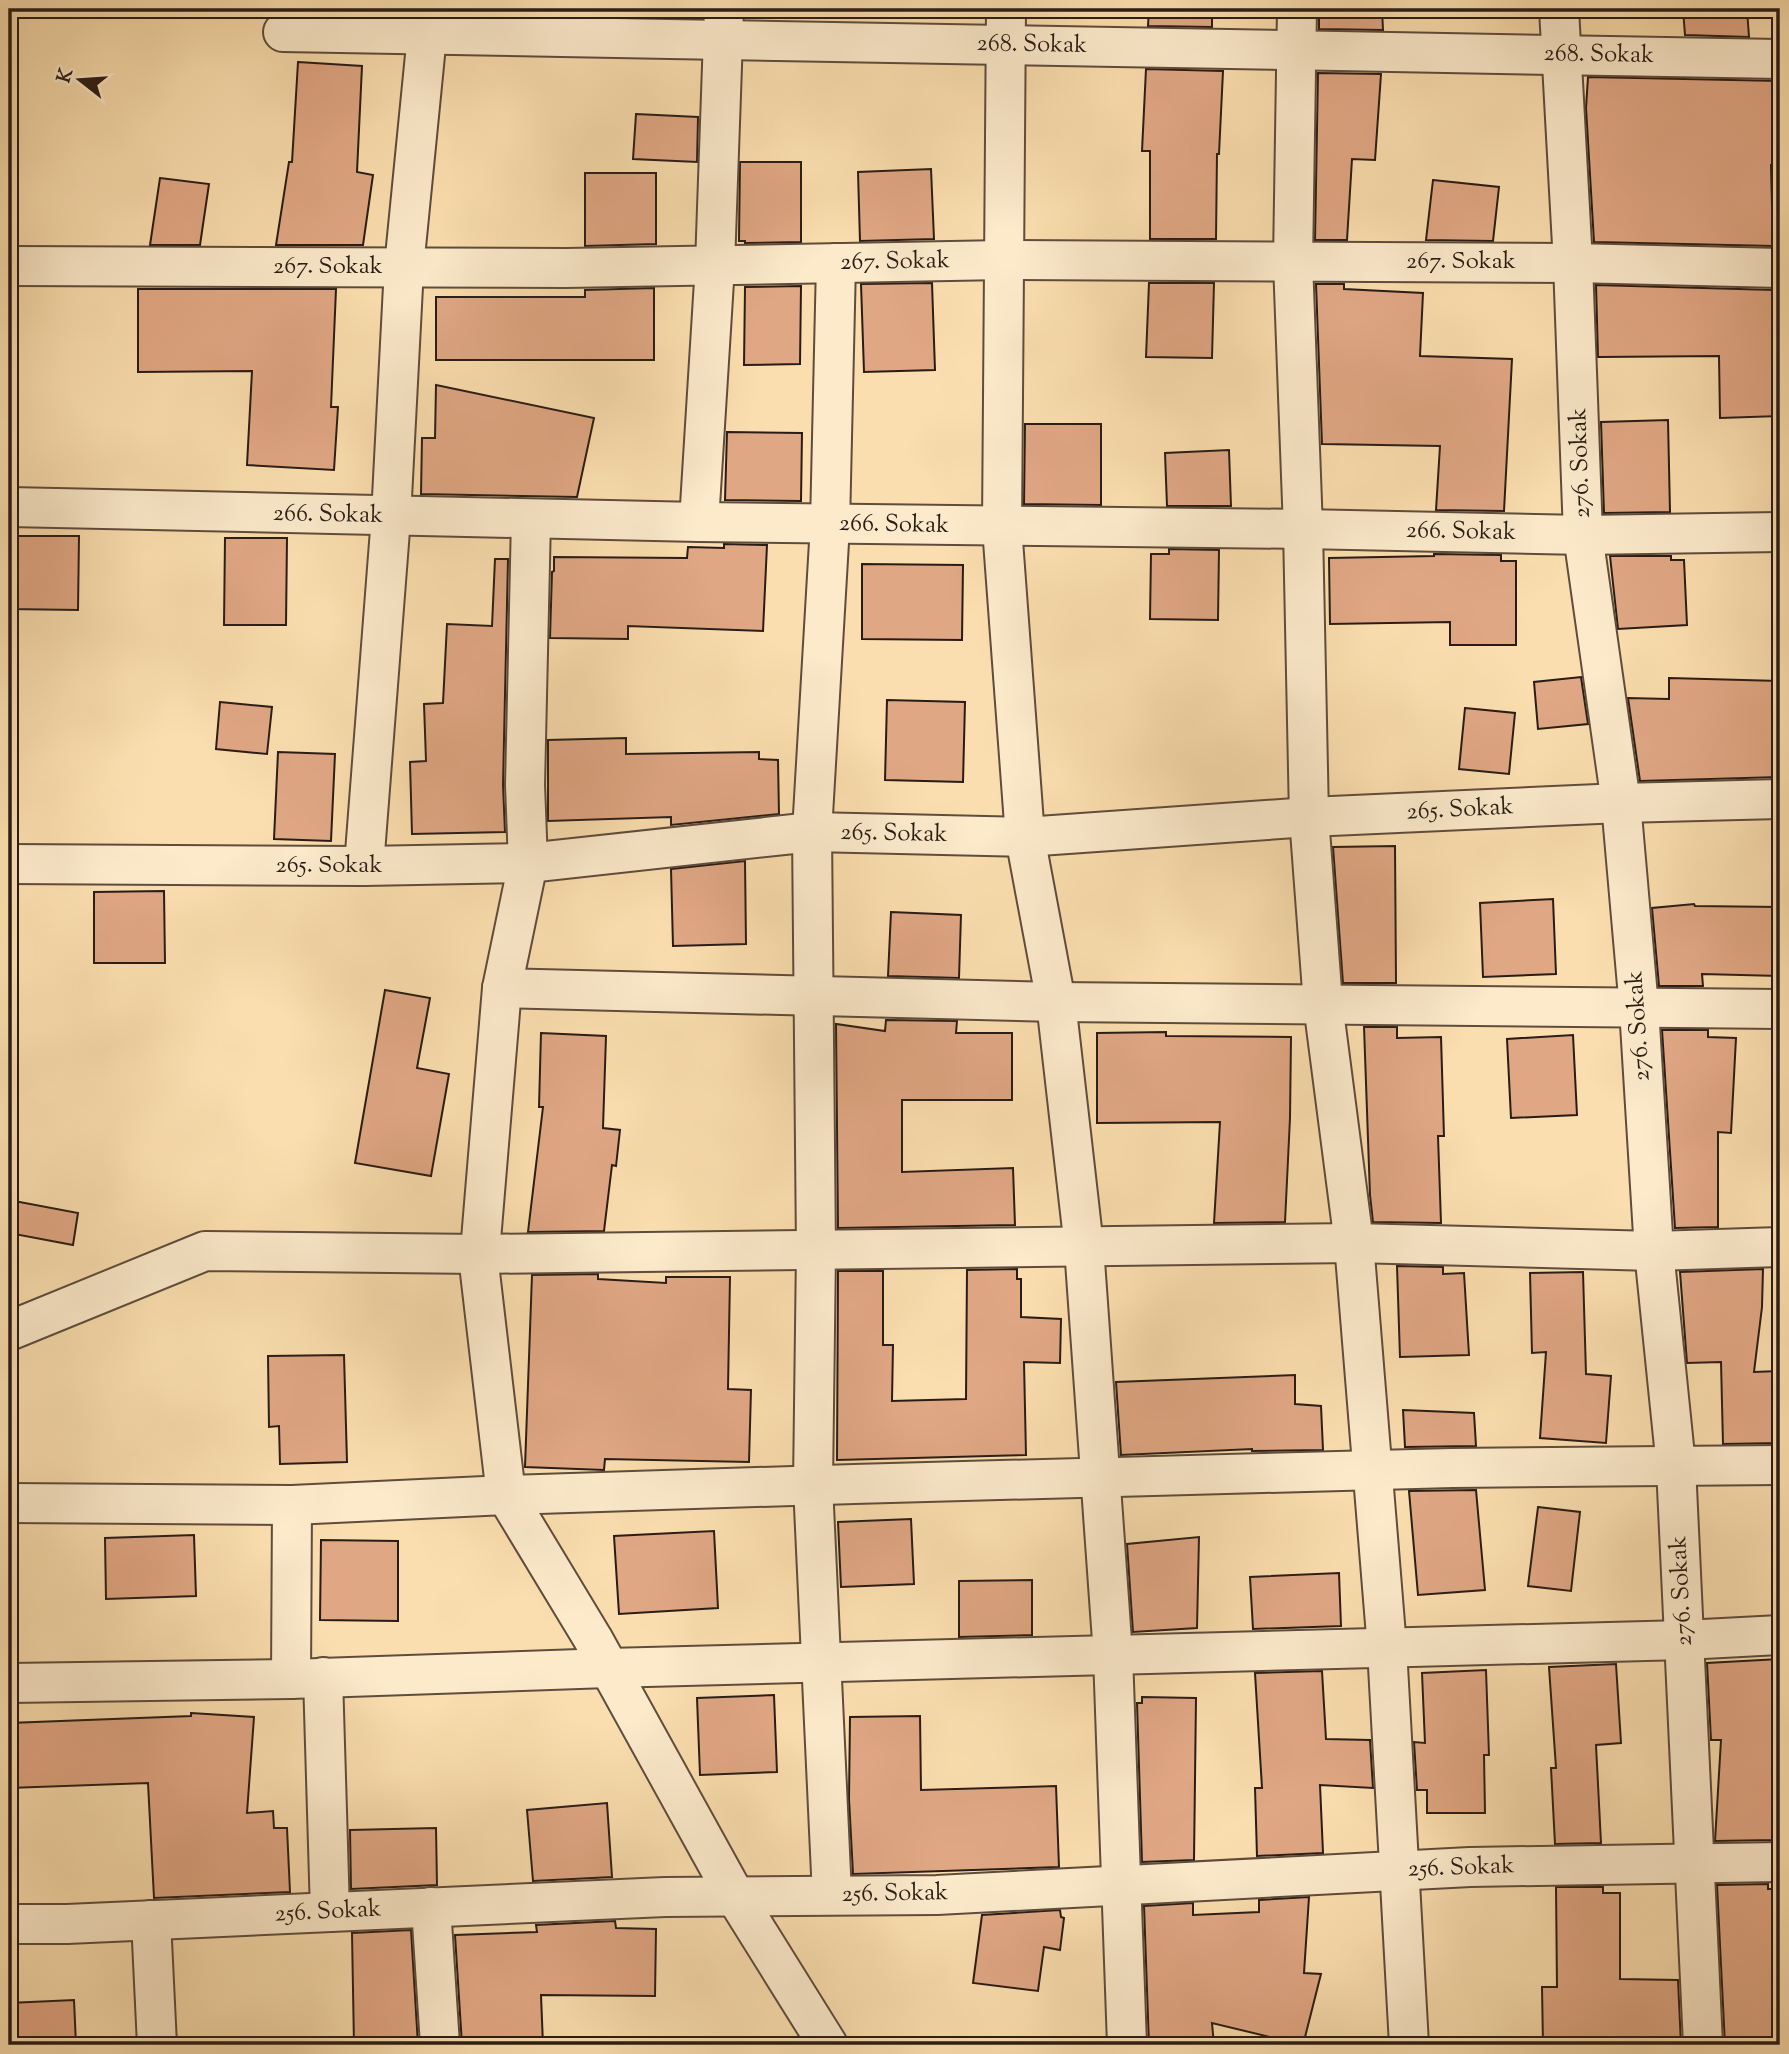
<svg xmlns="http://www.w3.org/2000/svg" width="1789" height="2054" viewBox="0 0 1789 2054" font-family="'Sorts Mill Goudy',serif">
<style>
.building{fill:#e0a784;stroke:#291c16;stroke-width:2}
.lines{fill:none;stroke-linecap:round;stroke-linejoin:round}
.street-casing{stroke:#5e4c3c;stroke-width:42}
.street{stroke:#fceacb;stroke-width:38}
.labels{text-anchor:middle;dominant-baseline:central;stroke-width:6;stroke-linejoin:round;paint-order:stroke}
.street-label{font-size:24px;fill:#291c16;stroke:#fceacb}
</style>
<rect width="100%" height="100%" fill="#fbdeaf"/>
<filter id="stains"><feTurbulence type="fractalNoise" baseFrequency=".00286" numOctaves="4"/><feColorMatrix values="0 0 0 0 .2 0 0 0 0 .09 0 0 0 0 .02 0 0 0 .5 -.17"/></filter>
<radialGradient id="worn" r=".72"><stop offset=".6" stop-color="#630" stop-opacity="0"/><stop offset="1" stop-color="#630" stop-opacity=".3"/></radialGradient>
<!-- building -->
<g class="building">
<path d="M 1149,9 L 1212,9 L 1212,27 L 1148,26 Z"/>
<path d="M 1319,9 L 1382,9 L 1383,30 L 1319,29 Z"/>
<path d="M 1683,9 L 1747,9 L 1749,37 L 1685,35 Z"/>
<path d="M 298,62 L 362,66 L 357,172 L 373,175 L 363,245 L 276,245 L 289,162 L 292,162 Z"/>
<path d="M 1146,69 L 1223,71 L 1219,154 L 1217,154 L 1216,239 L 1150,239 L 1150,151 L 1142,151 Z"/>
<path d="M 1318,73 L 1381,74 L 1375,160 L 1352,159 L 1347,240 L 1315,240 Z"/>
<path d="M 1588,77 L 1780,81 L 1780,166 L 1771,165 L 1773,246 L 1594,242 L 1586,108 Z"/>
<path d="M 636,114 L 698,117 L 697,162 L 633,159 Z"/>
<path d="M 740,162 L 801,162 L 801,242 L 745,243 L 745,241 L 739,241 Z"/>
<path d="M 931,169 L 934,239 L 860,241 L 858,172 Z"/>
<path d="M 585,173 L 656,173 L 656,244 L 585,246 Z"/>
<path d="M 160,178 L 209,184 L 200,245 L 150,245 Z"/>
<path d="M 1433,180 L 1499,187 L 1493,241 L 1426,240 Z"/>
<path d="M 932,283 L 935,370 L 864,372 L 861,284 Z"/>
<path d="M 1149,283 L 1214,283 L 1212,358 L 1146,357 Z"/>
<path d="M 1316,284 L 1344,284 L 1344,289 L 1423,293 L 1420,356 L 1512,359 L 1504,511 L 1436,510 L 1440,446 L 1322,444 Z"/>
<path d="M 1596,285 L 1774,290 L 1777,292 L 1780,416 L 1720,418 L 1719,356 L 1598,357 Z"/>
<path d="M 801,286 L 800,364 L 744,365 L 745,287 Z"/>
<path d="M 654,288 L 654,360 L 436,360 L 436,297 L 585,297 L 585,290 Z"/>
<path d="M 138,289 L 336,289 L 331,407 L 338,407 L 334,470 L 247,465 L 252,371 L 138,372 Z"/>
<path d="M 436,385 L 594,418 L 577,497 L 421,494 L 422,438 L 435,438 Z"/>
<path d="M 1668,420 L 1670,512 L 1604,513 L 1601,422 Z"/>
<path d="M 1025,424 L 1101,424 L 1101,505 L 1024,504 Z"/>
<path d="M 727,432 L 802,433 L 801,501 L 725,500 Z"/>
<path d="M 1229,450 L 1231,506 L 1167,506 L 1165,453 Z"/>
<path d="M 9,536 L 79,536 L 78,610 L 9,609 Z"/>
<path d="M 225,538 L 287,538 L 286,625 L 224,625 Z"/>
<path d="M 724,544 L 767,545 L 763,631 L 628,626 L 628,639 L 550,638 L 552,572 L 554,571 L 554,557 L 687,558 L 688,547 L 724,548 Z"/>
<path d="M 1169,549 L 1219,550 L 1218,620 L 1150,619 L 1151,554 L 1169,554 Z"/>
<path d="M 1434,554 L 1501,555 L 1501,561 L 1516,561 L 1516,645 L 1450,645 L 1450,622 L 1330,624 L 1329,558 L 1434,556 Z"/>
<path d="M 1610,556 L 1671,556 L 1671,560 L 1684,560 L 1687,625 L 1618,629 Z"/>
<path d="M 495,559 L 508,559 L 503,785 L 505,832 L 412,834 L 410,762 L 426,761 L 424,704 L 443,703 L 447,624 L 492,626 Z"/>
<path d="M 862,564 L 963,565 L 962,640 L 862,639 Z"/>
<path d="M 1581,677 L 1588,724 L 1538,729 L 1534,682 Z"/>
<path d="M 1669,678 L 1780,681 L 1780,777 L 1640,781 L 1628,698 L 1669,699 Z"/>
<path d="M 887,700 L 965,702 L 963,782 L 885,780 Z"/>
<path d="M 220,702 L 272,707 L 267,754 L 216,749 Z"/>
<path d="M 1465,708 L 1515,713 L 1509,774 L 1459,769 Z"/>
<path d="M 626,738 L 626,754 L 759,752 L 759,759 L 778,760 L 779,814 L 671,825 L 671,817 L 548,821 L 548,740 Z"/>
<path d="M 278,752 L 335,754 L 331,841 L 274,839 Z"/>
<path d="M 1395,846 L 1396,983 L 1343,983 L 1333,847 Z"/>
<path d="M 745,861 L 746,944 L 673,946 L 671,869 Z"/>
<path d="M 164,891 L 165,963 L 94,963 L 94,892 Z"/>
<path d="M 1553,899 L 1556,974 L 1483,977 L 1480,903 Z"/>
<path d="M 1694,904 L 1695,906 L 1780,907 L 1780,976 L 1702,974 L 1703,986 L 1659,986 L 1652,908 Z"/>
<path d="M 891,912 L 961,915 L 959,978 L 888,976 Z"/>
<path d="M 385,990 L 430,998 L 417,1068 L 449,1074 L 431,1176 L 355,1163 Z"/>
<path d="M 886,1020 L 957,1021 L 956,1033 L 1012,1033 L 1012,1100 L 902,1100 L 902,1172 L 1013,1168 L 1015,1225 L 838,1228 L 836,1024 L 885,1031 Z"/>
<path d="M 1364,1027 L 1397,1027 L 1397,1038 L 1441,1037 L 1444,1136 L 1438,1136 L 1441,1223 L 1373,1222 L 1370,1195 Z"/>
<path d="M 1662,1030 L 1708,1030 L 1708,1037 L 1736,1038 L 1731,1133 L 1718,1132 L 1718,1227 L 1675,1228 Z"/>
<path d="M 1166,1032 L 1166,1036 L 1291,1037 L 1290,1118 L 1285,1222 L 1214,1223 L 1220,1122 L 1097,1123 L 1097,1033 Z"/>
<path d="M 541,1033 L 606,1036 L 603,1128 L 620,1130 L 616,1166 L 612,1165 L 604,1231 L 528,1232 L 543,1107 L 539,1107 Z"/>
<path d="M 1573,1035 L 1577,1115 L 1511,1118 L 1507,1039 Z"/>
<path d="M 9,1200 L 78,1213 L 73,1245 L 9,1233 Z"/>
<path d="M 1397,1266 L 1443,1267 L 1443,1274 L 1464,1273 L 1469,1355 L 1400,1357 Z"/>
<path d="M 1017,1269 L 1017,1279 L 1021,1279 L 1021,1317 L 1061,1319 L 1060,1363 L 1024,1362 L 1026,1455 L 837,1460 L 838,1271 L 883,1271 L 883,1345 L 893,1345 L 892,1401 L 966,1399 L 967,1270 Z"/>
<path d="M 1763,1269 L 1762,1307 L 1754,1372 L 1780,1371 L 1780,1443 L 1723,1444 L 1721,1362 L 1687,1363 L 1680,1272 Z"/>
<path d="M 1583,1272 L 1586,1374 L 1611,1376 L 1606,1443 L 1540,1438 L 1546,1352 L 1532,1353 L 1530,1273 Z"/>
<path d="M 598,1274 L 598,1279 L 666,1283 L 666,1277 L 730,1277 L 728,1389 L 751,1390 L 749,1462 L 605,1459 L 604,1470 L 525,1467 L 532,1275 Z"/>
<path d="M 344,1355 L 347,1462 L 280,1464 L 279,1426 L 269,1427 L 268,1356 Z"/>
<path d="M 1295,1375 L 1295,1404 L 1321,1406 L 1323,1450 L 1252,1451 L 1252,1449 L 1121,1455 L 1116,1382 Z"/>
<path d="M 1403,1410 L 1474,1413 L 1476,1446 L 1405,1447 Z"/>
<path d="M 1476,1490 L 1485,1590 L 1418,1595 L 1409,1491 Z"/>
<path d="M 1538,1507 L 1580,1512 L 1571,1591 L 1528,1586 Z"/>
<path d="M 911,1519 L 914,1584 L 841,1587 L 838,1522 Z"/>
<path d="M 714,1531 L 718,1608 L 619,1614 L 614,1536 Z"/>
<path d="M 194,1535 L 196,1596 L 106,1599 L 105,1538 Z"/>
<path d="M 1199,1537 L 1197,1628 L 1133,1632 L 1127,1544 Z"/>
<path d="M 321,1540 L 398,1541 L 398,1621 L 320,1620 Z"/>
<path d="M 1339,1573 L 1341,1626 L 1253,1629 L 1250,1577 Z"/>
<path d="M 1032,1580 L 1032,1635 L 959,1637 L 959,1581 Z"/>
<path d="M 1780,1659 L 1780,1736 L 1772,1840 L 1715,1841 L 1721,1740 L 1711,1740 L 1707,1663 Z"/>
<path d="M 1616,1664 L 1621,1743 L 1596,1745 L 1601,1843 L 1555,1844 L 1551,1768 L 1556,1768 L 1549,1667 Z"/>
<path d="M 1486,1670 L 1489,1755 L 1484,1755 L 1485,1813 L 1427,1813 L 1427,1790 L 1417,1790 L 1414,1742 L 1425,1743 L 1422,1673 Z"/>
<path d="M 1322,1671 L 1326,1739 L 1370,1740 L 1373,1788 L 1320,1785 L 1323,1853 L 1257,1856 L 1255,1788 L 1262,1788 L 1255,1673 Z"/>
<path d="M 774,1695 L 777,1772 L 700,1775 L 697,1698 Z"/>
<path d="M 1142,1697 L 1196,1698 L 1194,1860 L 1142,1862 L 1137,1703 L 1142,1703 Z"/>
<path d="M 191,1713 L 254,1717 L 247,1813 L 273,1811 L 274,1828 L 287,1828 L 290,1892 L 154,1898 L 148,1783 L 9,1788 L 9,1723 L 191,1716 Z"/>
<path d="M 920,1716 L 921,1790 L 1056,1786 L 1059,1867 L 853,1874 L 849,1799 L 850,1717 Z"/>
<path d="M 607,1803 L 612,1877 L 533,1881 L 527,1810 Z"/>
<path d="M 436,1828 L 437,1885 L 351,1889 L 350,1830 Z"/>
<path d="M 1768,1884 L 1768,1889 L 1776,1889 L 1780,2045 L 1725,2045 L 1717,1885 Z"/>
<path d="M 1556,1887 L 1603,1887 L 1603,1893 L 1620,1893 L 1620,1979 L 1678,1980 L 1681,2045 L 1543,2045 L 1542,1987 L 1557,1987 Z"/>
<path d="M 1309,1897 L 1304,1973 L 1321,1974 L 1303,2045 L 1212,2023 L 1214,2045 L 1149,2045 L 1144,1906 L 1193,1903 L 1193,1915 L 1259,1912 L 1259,1900 Z"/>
<path d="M 1060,1910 L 1061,1917 L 1064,1918 L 1060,1950 L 1044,1947 L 1038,1991 L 973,1983 L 982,1915 Z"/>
<path d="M 615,1921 L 616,1928 L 656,1929 L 655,1996 L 541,1995 L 543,2045 L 462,2045 L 455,1935 L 537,1932 L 536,1925 Z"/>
<path d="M 411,1930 L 418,2045 L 354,2045 L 352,1933 Z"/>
<path d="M 74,2000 L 76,2045 L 9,2045 L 9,2003 Z"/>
</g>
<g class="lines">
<!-- street casing -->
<g class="street-casing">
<g id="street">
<path d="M 1006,9 L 1002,527 L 1025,837 L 1056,1002 L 1084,1247 L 1113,1655 L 1127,2045"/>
<path d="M 1297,9 L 1293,262 L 1303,529 L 1309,817 L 1323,1004 L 1354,1243 L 1387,1648 L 1409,2045"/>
<path d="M 1559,9 L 1573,263 L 1583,535 L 1621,803 L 1639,1008 L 1654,1251 L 1676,1466 L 1703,2045"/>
<path d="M 283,32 L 1780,59"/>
<path d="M 9,266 L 566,268 L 1004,260 L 1573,263 L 1780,268"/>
<path d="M 9,507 L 699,522 L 1303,529 L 1583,535 L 1780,532"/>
<path d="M 531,519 L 525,785 L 528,863 L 502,988 L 479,1264 L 506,1495 L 593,1639 L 735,1896 L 828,2045"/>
<path d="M 699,522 L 715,265 L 724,9"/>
<path d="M 9,864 L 364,866 L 528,863 L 812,832 L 1025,837 L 1309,817 L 1621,803 L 1780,799"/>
<path d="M 364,866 L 391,517 L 404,267 L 427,35"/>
<path d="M 502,988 L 1056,1002 L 1780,1009"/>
<path d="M 9,1331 L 205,1251 L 480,1254 L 1354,1243 L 1654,1251 L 1780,1247"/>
<path d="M 9,1503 L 292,1505 L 506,1495 L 854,1484 L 1452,1468 L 1780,1465"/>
<path d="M 323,1677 L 330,1912"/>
<path d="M 291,1679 L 292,1505"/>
<path d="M 9,1683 L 291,1679 L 608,1668 L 1684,1640 L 1780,1635"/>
<path d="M 832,1895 L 813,1485 L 816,1250 L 812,832 L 830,525 L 836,263"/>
<path d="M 431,1907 L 440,2045"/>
<path d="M 151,1920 L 157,2045"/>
<path d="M 9,1924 L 67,1924 L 665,1897 L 937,1895 L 1470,1867 L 1780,1862"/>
</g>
</g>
<!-- street -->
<use href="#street" class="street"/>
</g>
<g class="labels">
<!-- street labels -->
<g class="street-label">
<text transform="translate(1032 45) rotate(1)">268. Sokak</text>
<text transform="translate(1599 55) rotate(1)">268. Sokak</text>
<text transform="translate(895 262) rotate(-1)">267. Sokak</text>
<text x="1461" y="262">267. Sokak</text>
<text x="328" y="267">267. Sokak</text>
<text transform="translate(1581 463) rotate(-92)">276. Sokak</text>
<text transform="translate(328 515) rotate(1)">266. Sokak</text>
<text transform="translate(894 525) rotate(1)">266. Sokak</text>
<text transform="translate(1461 532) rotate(1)">266. Sokak</text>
<text transform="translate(1460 810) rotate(-3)">265. Sokak</text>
<text transform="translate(894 834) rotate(1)">265. Sokak</text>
<text x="329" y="866">265. Sokak</text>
<text transform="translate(1639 1026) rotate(-94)">276. Sokak</text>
<text transform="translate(1682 1591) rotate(-93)">276. Sokak</text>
<text transform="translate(1461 1868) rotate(-2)">256. Sokak</text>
<text transform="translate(895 1894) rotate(-1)">256. Sokak</text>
<text transform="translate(328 1912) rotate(-3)">256. Sokak</text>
</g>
</g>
<!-- margin -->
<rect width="1789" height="2054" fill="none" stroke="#fbdeaf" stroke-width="35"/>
<rect x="10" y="10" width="1768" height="2033" fill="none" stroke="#291c16" stroke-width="3.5"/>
<rect x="18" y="18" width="1754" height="2019" fill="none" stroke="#291c16" stroke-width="2"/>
<!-- north arrow -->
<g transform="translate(80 80) rotate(287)" stroke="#fceacb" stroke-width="5" paint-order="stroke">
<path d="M0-5L12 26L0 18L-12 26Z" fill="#291c16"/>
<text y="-10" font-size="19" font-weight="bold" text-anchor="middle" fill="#291c16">K</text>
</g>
<rect width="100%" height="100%" filter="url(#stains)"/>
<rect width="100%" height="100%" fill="url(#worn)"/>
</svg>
